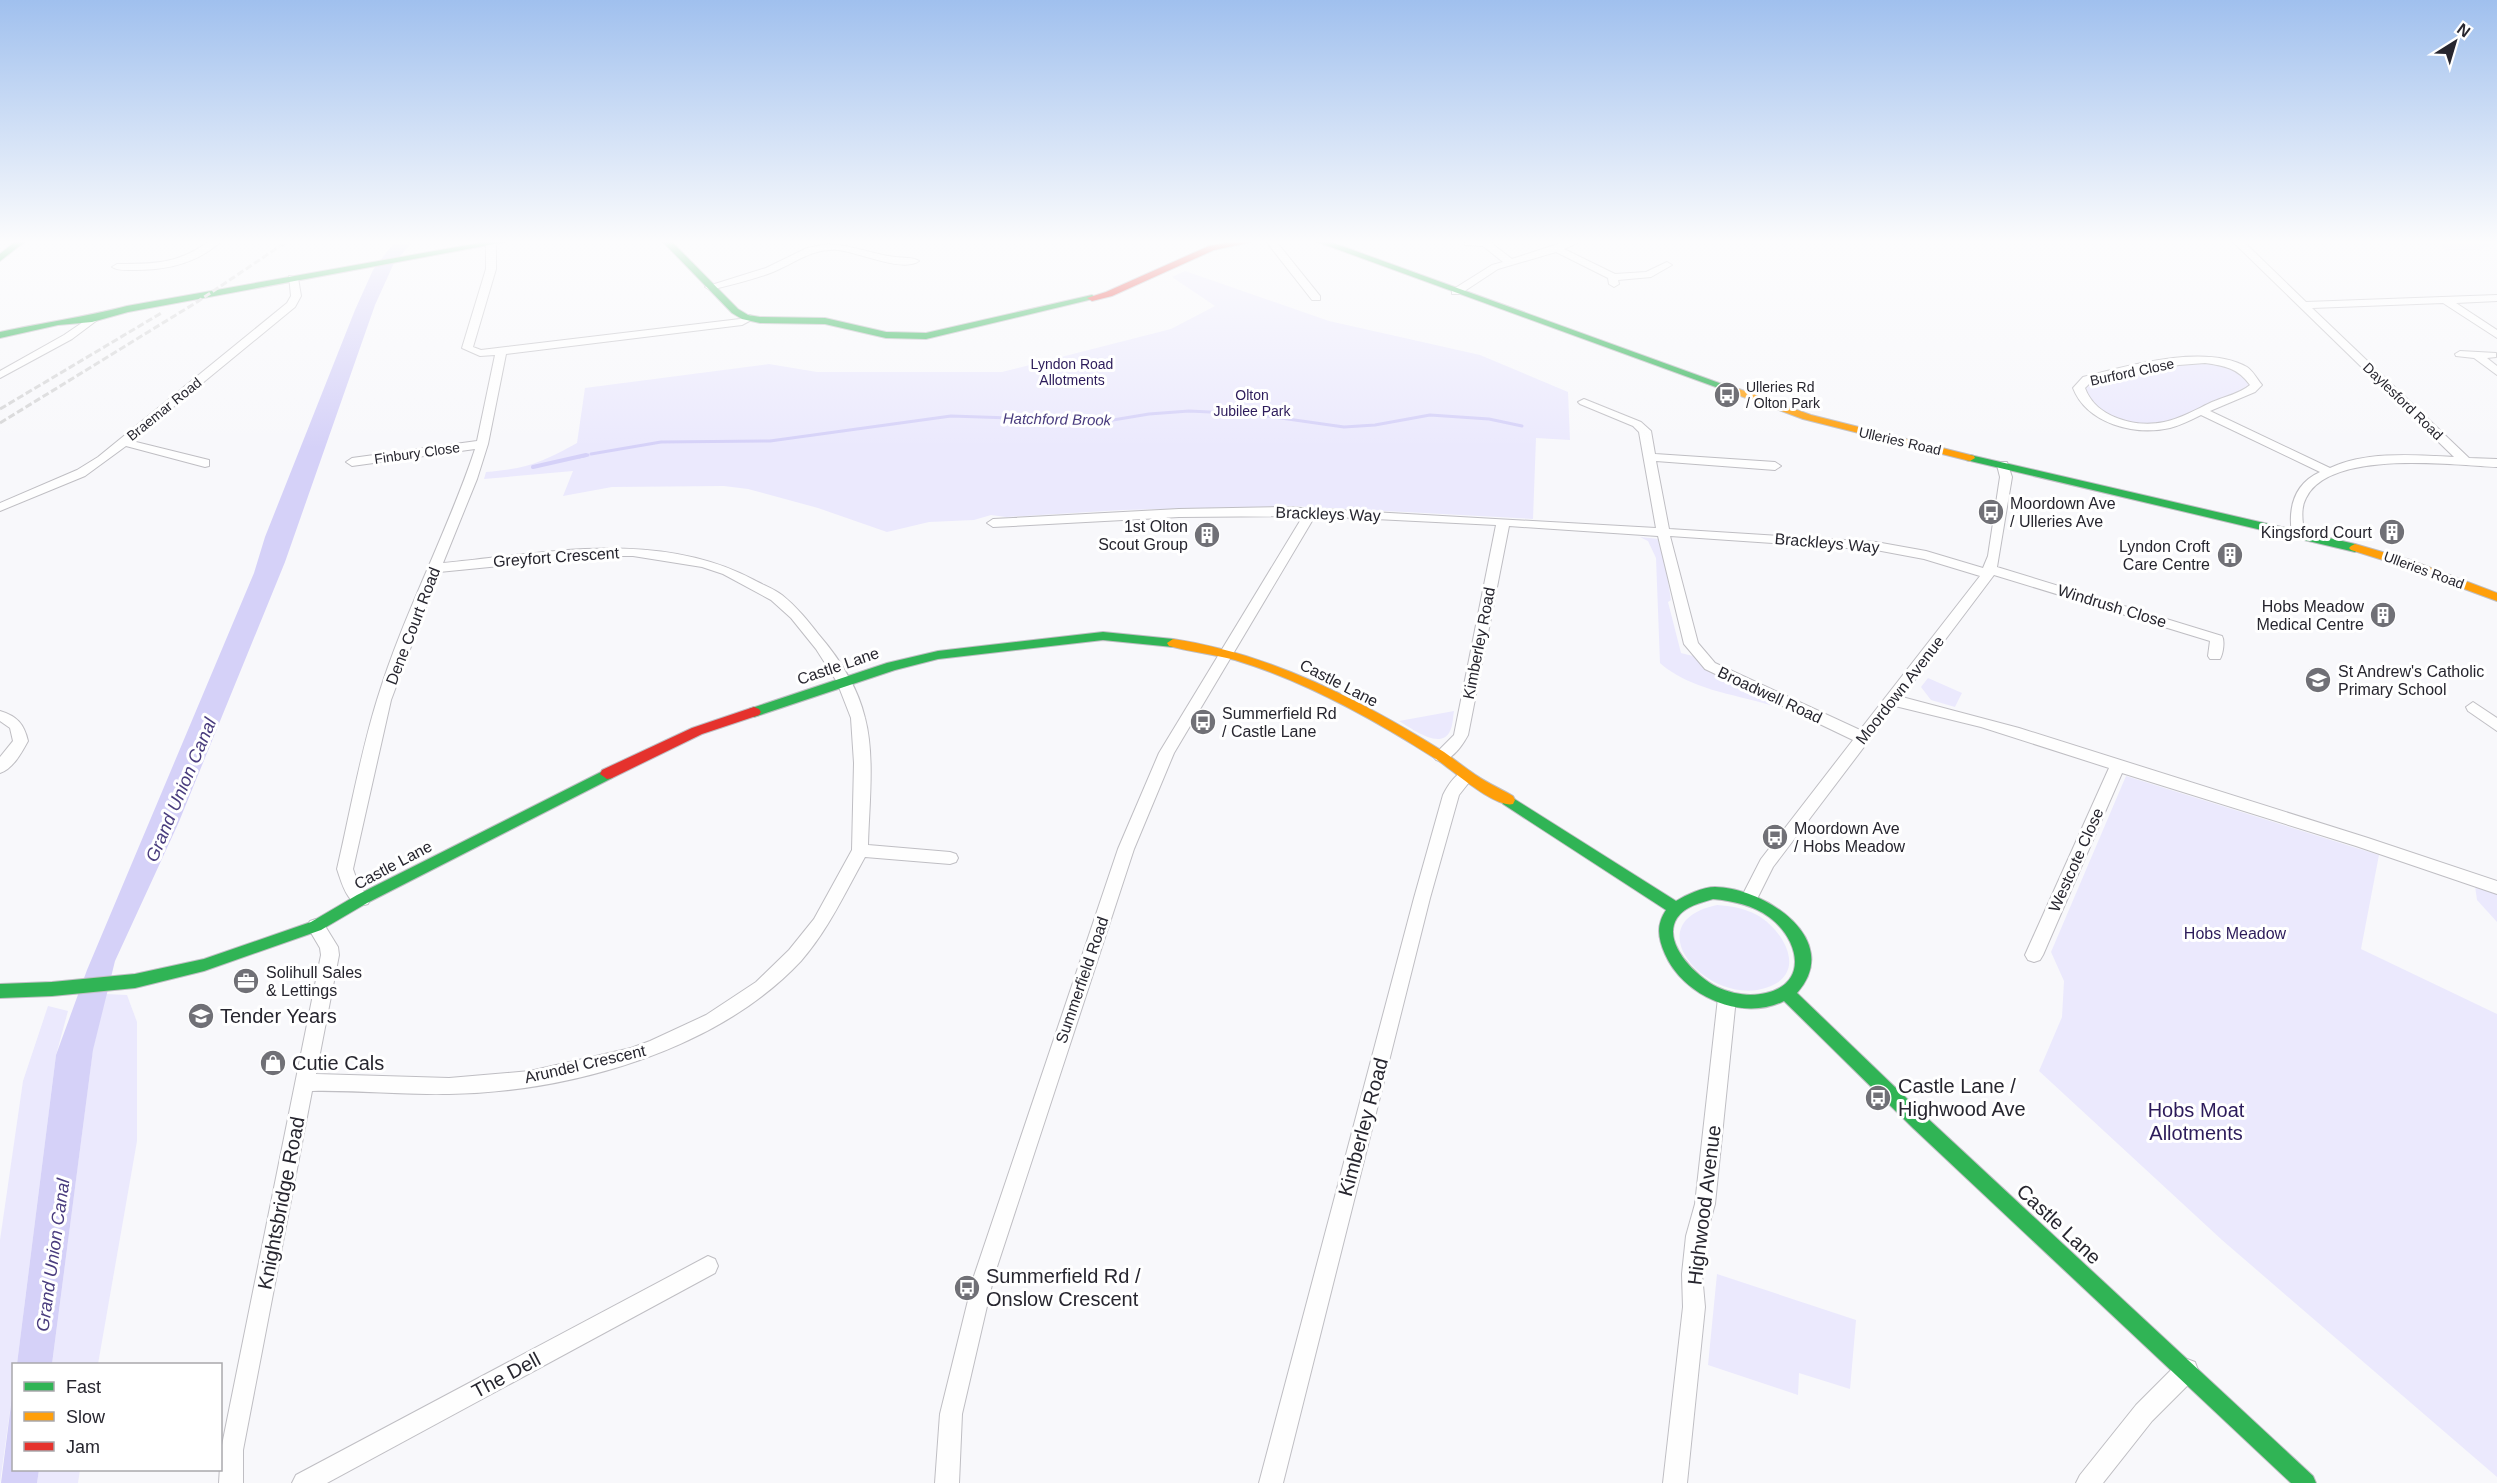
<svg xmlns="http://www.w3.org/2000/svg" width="2497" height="1483" viewBox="0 0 2497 1483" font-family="Helvetica,sans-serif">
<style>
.green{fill:#ebe9fd}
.water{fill:#d5d1f8}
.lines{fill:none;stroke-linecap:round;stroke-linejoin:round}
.stream-far1{stroke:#d5d1f8;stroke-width:3}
.stream{stroke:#d5d1f8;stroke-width:4}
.street-casing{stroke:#bfbec3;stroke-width:2}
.fast-casing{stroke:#bfbec3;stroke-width:2}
.slow-casing{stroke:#bfbec3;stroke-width:2}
.jam-casing{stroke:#bfbec3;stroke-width:2}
.street{fill:#fefefe;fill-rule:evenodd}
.fast{fill:#30b455;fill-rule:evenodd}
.slow{fill:#ff9f0a;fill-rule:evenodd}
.jam{fill:#e5322d;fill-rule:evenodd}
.rail{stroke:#d5d5d6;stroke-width:3;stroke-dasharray:7 3;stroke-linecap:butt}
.labels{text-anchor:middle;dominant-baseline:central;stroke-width:6;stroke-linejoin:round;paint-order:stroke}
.far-park-label{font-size:14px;fill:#2c1b5a;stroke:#fff}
.far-street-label{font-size:14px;fill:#27262f;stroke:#fff}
.far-poi-label{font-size:14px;fill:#27262f;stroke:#fff;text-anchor:start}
.far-water-label{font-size:15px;font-style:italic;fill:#493c7e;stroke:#fff}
.poi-label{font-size:16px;fill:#27262f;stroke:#fff;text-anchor:start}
.street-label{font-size:16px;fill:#27262f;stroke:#fff}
.park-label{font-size:16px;fill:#2c1b5a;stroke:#fff}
.water-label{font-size:18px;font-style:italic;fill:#493c7e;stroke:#fff}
.near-poi-label{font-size:20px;fill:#27262f;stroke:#fff;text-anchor:start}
.near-park-label{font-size:20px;fill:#2c1b5a;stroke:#fff}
.near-street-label{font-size:20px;fill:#27262f;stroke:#fff}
</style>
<rect width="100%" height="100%" fill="#f8f8fb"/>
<!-- green -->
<g class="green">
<path d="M 2497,240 L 2497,243 L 2478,250 L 2446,250 L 2434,241 Z"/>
<path d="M 1185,271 L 1329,321 L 1480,355 L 1568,392 L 1570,440 L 1536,438 L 1533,519 L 1293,506 L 1123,510 L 1006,517 L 991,515 L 974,520 L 929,522 L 887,532 L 818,508 L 748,489 L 724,486 L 612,487 L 563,496 L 573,471 L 484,479 L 486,472 C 526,469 543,462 577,443 L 585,388 L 769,364 L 817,372 L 1002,372 L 1171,329 L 1215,306 L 1172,277 Z"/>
<path d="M 2197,362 L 2231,365 L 2251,383 L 2245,389 C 2204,406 2157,437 2113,417 C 2104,413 2096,407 2089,402 L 2085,388 L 2090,381 Z"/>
<path d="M 1640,537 L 1659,539 L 1662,544 L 1671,600 L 1668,602 L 1681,653 L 1693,656 L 1711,673 L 1768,699 L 1770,705 C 1733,694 1689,689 1660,663 L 1656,558 L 1648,541 Z"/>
<path d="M 1928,678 L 1962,693 L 1955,707 L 1931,700 L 1921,687 Z"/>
<path d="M 1454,711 C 1453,717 1453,725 1450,731 C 1441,751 1411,728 1399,721 Z"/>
<path d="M 2126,776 L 2379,855 L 2361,949 L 2497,1014 L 2497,1477 L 2222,1240 L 2039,1071 L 2062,1017 L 2064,981 L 2051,952 Z"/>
<path d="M 2475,886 L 2497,894 L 2497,922 L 2477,900 Z"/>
<path d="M 1717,905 C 1731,906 1744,908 1757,915 C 1781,928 1808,970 1771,986 C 1712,1012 1631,923 1717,905 Z"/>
<path d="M 106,994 L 127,995 L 137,1022 L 137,1141 L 98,1364 L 52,1364 L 93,1049 Z"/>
<path d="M 48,1006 L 68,1011 L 56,1055 L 17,1364 L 14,1364 L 13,1389 L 0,1483 L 0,1240 L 23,1081 Z"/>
<path d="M 1717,1274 L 1856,1320 L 1850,1389 L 1799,1373 L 1798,1395 L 1708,1365 Z"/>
<path d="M 39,1470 L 80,1470 L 78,1483 L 37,1483 Z"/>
</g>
<!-- water -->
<g class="water">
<path d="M 396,240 L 414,240 L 394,263 L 375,305 L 285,562 L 178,824 L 115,961 L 93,1050 L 52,1364 L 17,1364 L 56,1055 L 87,970 L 254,573 L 265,537 L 355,310 L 373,270 Z"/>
<path d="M 13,1389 L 14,1470 L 39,1470 L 37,1483 L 1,1483 Z"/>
</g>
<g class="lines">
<!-- stream-far1 -->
<g class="stream-far1">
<path d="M 591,454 L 661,442 L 770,441 L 951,416 L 1107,421 L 1149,414 L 1189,411 L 1252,414 L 1344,427 L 1375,425 L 1430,415 L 1489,419 L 1522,426"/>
<path d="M 579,457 L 588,455"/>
</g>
<!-- stream -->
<path class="stream" d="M 533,467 L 586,455"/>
<!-- street casing -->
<g class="street-casing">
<g id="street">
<path d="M 211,240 L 222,240 C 198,264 166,270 135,270 C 127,270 118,271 112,267 L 117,264 C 155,264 179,264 211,240 Z"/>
<path d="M 1265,240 L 1275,240 L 1320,296 L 1320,300 L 1312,300 Z"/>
<path d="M 1494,240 L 1491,243 L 1512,259 L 1570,240 L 1584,240 L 1564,249 L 1615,274 L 1646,272 L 1667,262 L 1672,265 L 1651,277 L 1618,280 L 1619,284 L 1614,287 L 1609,284 L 1608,278 L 1556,252 L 1498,269 L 1460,294 L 1452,294 L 1452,290 L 1492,265 L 1503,262 L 1483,246 L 1465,245 L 1465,241 Z"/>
<path d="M 2231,240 L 2242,240 L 2306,302 L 2497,295 L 2497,301 L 2456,303 L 2497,330 L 2497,338 L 2443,303 L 2312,308 L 2469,458 L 2497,459 L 2497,467 C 2453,465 2329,449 2306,498 C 2300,509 2303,522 2304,534 L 2298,538 L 2292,534 C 2288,508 2294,484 2320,472 L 2201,415 C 2191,420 2181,425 2170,428 C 2135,436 2087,424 2073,388 L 2083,377 C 2127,366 2205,343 2247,367 C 2253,371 2257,379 2262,385 L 2255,392 L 2210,411 L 2330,468 C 2366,451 2415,455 2454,457 ZM 2205,363 C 2225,366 2238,368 2250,385 C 2241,393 2224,397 2212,402 C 2197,409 2180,419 2164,422 C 2136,428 2096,418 2085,388 L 2091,382 L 2127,374 L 2179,365 Z"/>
<path d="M 491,241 L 496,244 L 496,269 L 473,347 L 481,350 L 740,319 L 750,315 L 755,318 L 742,325 L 506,354 L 488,444 L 477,479 L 443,563 C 545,553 659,529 754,580 C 763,585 774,589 782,595 C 797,607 808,621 819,635 C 839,658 858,688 865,718 C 875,756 869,805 868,845 L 950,852 L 956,854 L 958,858 L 956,862 L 950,864 L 865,857 C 845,893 828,930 801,961 C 717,1051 569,1092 449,1094 C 403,1095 358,1090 312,1091 L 243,1450 L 243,1483 L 219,1483 L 221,1450 L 321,955 L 320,948 L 307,926 L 310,921 L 316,919 L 322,921 L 338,947 L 339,955 L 316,1074 L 449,1078 L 530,1071 L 631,1048 L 650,1041 L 706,1015 L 756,982 L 789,950 L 814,919 L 852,850 L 854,763 L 851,718 L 837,682 L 816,649 L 791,618 L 771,600 L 723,574 L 702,567 L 633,556 L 599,556 L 439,572 L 391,700 L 353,869 L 359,886 L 370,899 L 368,904 C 348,910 342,883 337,869 C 350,813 360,755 377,700 C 403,614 447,534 475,449 L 352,466 L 346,462 L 352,458 L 477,441 L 495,355 L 480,356 L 462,348 L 486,269 L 486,244 Z"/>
<path d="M 828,244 C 851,245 872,254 895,257 C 904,258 913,257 919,261 C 903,273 858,252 838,250 C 812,248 795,263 773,272 C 753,280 731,285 710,290 L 705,287 L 766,268 L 807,248 Z"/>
<path d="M 289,276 L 298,278 L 301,296 L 295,307 L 132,441 L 209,460 L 209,466 L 205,467 L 126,446 L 85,476 L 0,511 L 0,503 L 77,470 L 98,457 L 287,303 L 291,296 Z"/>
<path d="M 92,316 L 97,319 L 96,321 L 72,339 L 0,378 L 0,371 L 64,335 Z"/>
<path d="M 2460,351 L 2496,353 L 2496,357 L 2487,358 L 2497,366 L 2497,375 L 2474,358 L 2456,356 L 2455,354 Z"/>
<path d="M 1584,399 L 1641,422 L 1651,431 L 1655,454 L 1775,462 L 1781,466 L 1775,470 L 1656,461 L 1669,529 L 1876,542 L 1926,551 L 1983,568 L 1988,556 L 2000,477 L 1997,465 L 1999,462 L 2007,462 L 2012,477 L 1997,567 L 2222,636 C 2225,641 2223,654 2220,659 L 2210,659 L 2208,656 L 2210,641 L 1994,575 L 1902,697 L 2019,728 L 2368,838 L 2497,881 L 2497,894 L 2356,846 L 2122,773 L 2043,955 L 2040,960 L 2034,962 L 2028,960 L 2025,955 L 2109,768 L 1981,727 L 1895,706 L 1773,867 L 1755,903 L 1749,905 L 1743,903 L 1741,898 L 1761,859 L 1853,740 L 1705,669 L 1684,644 L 1658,536 L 1509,526 L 1468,735 C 1462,746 1450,764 1436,760 L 1433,756 L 1454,735 L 1496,525 L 1315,516 L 1174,753 L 1134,849 L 994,1276 L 962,1414 L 959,1483 L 935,1483 L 940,1414 L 974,1276 L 1118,849 L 1159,753 L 1303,516 L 1179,517 L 993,527 L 987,523 L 993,519 L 1179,509 L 1284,507 L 1656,528 L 1639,432 L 1633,426 L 1580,404 L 1578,402 ZM 1670,536 L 1876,550 L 1924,559 L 1980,576 L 1860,730 L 1715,663 L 1698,643 Z"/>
<path d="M 2473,702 L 2497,718 L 2497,731 L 2468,711 L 2466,707 Z"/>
<path d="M 0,711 C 17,716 24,724 28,741 C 22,752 13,769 0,773 L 0,757 L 13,741 L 10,728 L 0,721 Z"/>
<path d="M 1466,770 L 1471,772 L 1474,776 L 1459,795 L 1430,898 L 1283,1483 L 1259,1483 L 1414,898 L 1443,795 C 1448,785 1455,774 1466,770 Z"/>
<path d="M 1727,991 L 1733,993 L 1736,998 L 1715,1204 L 1706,1236 L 1702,1274 L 1705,1307 L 1687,1483 L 1663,1483 L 1683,1307 L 1682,1274 L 1686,1236 L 1695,1204 L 1718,998 L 1721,993 Z"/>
<path d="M 708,1256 L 715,1259 L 718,1266 L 715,1273 L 327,1483 L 292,1483 L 296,1475 Z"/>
<path d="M 2187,1359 L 2195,1362 L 2198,1370 L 2195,1378 L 2152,1421 L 2103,1483 L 2076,1483 L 2080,1475 L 2136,1405 L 2179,1362 Z"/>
</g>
</g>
<!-- fast casing -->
<g class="fast-casing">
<g id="fast">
<path d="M 17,240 L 27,240 L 0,261 L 0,254 Z"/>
<path d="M 496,240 L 516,240 L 128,312 L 92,322 L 58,325 L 0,338 L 0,332 C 42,323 85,317 127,306 Z"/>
<path d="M 661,240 L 670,240 L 738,309 L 748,315 L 760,317 L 825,318 L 886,332 L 926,333 L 1092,295 L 1097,298 L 926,339 L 886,338 L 825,324 L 760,323 L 742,319 L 732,313 Z"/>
<path d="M 1312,240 L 1325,240 L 1744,392 L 1743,394 L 1735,394 Z"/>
<path d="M 1970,455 L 2355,544 L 2361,548 L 2355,552 L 1966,460 L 1965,458 Z"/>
<path d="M 1103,632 L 1173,639 L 1179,643 L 1173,647 L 1103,640 L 938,659 L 895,670 L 754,717 L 747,712 L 749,709 L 887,663 L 938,651 Z"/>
<path d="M 607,769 L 612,770 L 614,774 L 612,778 L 367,903 L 321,930 L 204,971 L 135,988 L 52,996 L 0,998 L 0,984 L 52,982 L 135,974 L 204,959 L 311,922 L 357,895 Z"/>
<path d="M 1508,795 L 1676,901 C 1686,895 1703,887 1715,887 C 1765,888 1844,940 1797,993 L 1925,1116 L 2313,1476 L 2316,1483 L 2291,1483 L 1913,1128 L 1784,1001 C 1742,1022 1683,996 1665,954 C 1658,938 1656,925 1666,910 L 1503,804 L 1501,800 L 1503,796 ZM 1713,899 C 1733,901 1753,905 1769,917 C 1798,938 1810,983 1766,993 C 1750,997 1732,994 1717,987 C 1697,977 1661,943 1677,918 C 1685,906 1701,903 1713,899 Z"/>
</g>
</g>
<!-- slow casing -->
<g class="slow-casing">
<g id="slow">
<path d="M 1739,389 L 1811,415 L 1974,456 L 1975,458 L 1970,461 L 1803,419 L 1735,394 L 1734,392 Z"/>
<path d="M 2355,544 L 2410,560 L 2497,593 L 2497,601 L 2402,566 L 2351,550 L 2349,548 L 2351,546 Z"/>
<path d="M 1173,639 C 1271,654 1361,700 1444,752 C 1453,758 1461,765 1470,771 C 1483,781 1499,788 1513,796 L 1515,800 L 1513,804 C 1496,809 1451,769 1436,759 C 1375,720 1305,681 1235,660 C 1213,654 1191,652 1169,646 L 1167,643 Z"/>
</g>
</g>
<!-- jam casing -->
<g class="jam-casing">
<g id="jam">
<path d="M 1241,240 L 1261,240 L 1214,250 L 1112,296 L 1092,301 L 1087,298 L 1106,292 L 1209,246 Z"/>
<path d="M 754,707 L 759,709 L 761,712 L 759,715 L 702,734 L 612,778 L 607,779 L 600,774 L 602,770 L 692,728 Z"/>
</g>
</g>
<!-- street -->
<use href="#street" class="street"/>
<!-- fast -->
<use href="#fast" class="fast"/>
<!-- slow -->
<use href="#slow" class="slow"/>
<!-- jam -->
<use href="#jam" class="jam"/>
<!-- rail -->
<g class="rail">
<path d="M 0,409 L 163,312"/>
<path d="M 0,423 L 197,302 L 289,240"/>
</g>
</g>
<!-- sky -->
<linearGradient id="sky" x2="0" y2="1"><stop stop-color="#a0c0ee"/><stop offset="0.54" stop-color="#fcfcfd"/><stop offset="1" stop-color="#fcfcfd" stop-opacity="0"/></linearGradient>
<rect width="2497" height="448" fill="url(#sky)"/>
<!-- icons -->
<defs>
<g id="bus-disc" transform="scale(1.35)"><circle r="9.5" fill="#707076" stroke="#fff"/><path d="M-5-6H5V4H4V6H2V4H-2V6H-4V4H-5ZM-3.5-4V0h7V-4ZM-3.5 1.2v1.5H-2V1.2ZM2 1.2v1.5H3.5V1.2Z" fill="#fff"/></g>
<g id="building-disc" transform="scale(1.35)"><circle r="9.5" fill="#707076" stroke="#fff"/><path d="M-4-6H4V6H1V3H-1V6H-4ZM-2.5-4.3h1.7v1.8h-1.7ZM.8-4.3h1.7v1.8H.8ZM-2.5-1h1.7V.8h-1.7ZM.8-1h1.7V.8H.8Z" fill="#fff"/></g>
<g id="school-disc" transform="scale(1.35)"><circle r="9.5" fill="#707076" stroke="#fff"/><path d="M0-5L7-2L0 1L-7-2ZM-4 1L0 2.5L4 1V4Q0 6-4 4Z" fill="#fff"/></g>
<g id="office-disc" transform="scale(1.35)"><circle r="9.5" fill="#707076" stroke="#fff"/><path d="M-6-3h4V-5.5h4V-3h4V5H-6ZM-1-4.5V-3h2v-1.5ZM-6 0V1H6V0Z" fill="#fff"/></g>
<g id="shop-disc" transform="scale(1.35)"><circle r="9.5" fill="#707076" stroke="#fff"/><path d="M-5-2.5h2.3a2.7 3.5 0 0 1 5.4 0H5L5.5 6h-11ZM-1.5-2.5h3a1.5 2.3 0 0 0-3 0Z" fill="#fff"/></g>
</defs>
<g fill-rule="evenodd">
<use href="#bus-disc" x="1727" y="395"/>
<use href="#bus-disc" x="1991" y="512"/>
<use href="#building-disc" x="2392" y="532"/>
<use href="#building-disc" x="1207" y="535"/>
<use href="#building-disc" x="2230" y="555"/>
<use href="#building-disc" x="2383" y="615"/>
<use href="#school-disc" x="2318" y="680"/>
<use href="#bus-disc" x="1203" y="722"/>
<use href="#bus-disc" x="1775" y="837"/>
<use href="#office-disc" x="246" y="981"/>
<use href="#school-disc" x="201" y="1016"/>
<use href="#shop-disc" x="273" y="1063"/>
<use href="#bus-disc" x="1878" y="1098"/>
<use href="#bus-disc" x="967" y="1288"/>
</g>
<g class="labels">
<!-- far-park labels -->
<g class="far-park-label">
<text x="1072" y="364">Lyndon Road<tspan x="1072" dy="16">Allotments</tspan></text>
<text x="1252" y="395">Olton<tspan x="1252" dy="16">Jubilee Park</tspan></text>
</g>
<!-- far-street labels -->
<g class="far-street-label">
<text transform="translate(2132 372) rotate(-12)">Burford Close</text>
<text transform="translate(2403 401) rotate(44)">Daylesford Road</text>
<text transform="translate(164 409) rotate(-39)">Braemar Road</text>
<text transform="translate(1900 441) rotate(13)">Ulleries Road</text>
<text transform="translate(417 453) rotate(-8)">Finbury Close</text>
<text transform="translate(2424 570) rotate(20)">Ulleries Road</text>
</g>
<!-- far-poi labels -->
<g class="far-poi-label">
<text x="1746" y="387">Ulleries Rd<tspan x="1746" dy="16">/ Olton Park</tspan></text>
</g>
<!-- far-water labels -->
<g class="far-water-label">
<text transform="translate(1057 419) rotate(1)">Hatchford Brook</text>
</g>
<!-- poi labels -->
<g class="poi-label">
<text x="2010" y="503">Moordown Ave<tspan x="2010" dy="18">/ Ulleries Ave</tspan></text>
<text x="1188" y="526" text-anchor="end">1st Olton<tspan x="1188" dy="18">Scout Group</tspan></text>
<text x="2372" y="532" text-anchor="end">Kingsford Court</text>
<text x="2210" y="546" text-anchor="end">Lyndon Croft<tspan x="2210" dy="18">Care Centre</tspan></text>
<text x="2364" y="606" text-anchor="end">Hobs Meadow<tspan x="2364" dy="18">Medical Centre</tspan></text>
<text x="2338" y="671">St Andrew's Catholic<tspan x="2338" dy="18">Primary School</tspan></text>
<text x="1222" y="713">Summerfield Rd<tspan x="1222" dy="18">/ Castle Lane</tspan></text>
<text x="1794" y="828">Moordown Ave<tspan x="1794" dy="18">/ Hobs Meadow</tspan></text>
<text x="266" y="972">Solihull Sales<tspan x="266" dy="18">&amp; Lettings</tspan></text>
</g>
<!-- street labels -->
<g class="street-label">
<text transform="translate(1328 514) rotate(2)">Brackleys Way</text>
<text transform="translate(1827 543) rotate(5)">Brackleys Way</text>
<text transform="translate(556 557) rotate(-4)">Greyfort Crescent</text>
<text transform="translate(2112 606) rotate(17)">Windrush Close</text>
<text transform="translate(413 626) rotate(-69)">Dene Court Road</text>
<text transform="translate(1479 643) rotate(-79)">Kimberley Road</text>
<text transform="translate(838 666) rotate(-19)">Castle Lane</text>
<text transform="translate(1339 683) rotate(27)">Castle Lane</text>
<text transform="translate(1900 690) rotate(-52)">Moordown Avenue</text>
<text transform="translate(1770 695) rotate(25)">Broadwell Road</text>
<text transform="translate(2076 860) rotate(-66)">Westcote Close</text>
<text transform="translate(393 865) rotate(-28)">Castle Lane</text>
<text transform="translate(1082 980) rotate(-71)">Summerfield Road</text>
<text transform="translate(585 1064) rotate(-13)">Arundel Crescent</text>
</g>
<!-- park labels -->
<g class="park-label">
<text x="2235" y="933">Hobs Meadow</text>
</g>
<!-- water labels -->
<g class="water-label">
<text transform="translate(181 790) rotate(-67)">Grand Union Canal</text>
<text transform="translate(53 1255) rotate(-82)">Grand Union Canal</text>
</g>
<!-- near-poi labels -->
<g class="near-poi-label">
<text x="220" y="1016">Tender Years</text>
<text x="292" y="1063">Cutie Cals</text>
<text x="1898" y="1086">Castle Lane /<tspan x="1898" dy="23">Highwood Ave</tspan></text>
<text x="986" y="1276">Summerfield Rd /<tspan x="986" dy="23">Onslow Crescent</tspan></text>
</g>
<!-- near-park labels -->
<g class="near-park-label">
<text x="2196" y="1110">Hobs Moat<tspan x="2196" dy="23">Allotments</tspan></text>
</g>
<!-- near-street labels -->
<g class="near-street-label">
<text transform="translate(1363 1127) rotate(-75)">Kimberley Road</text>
<text transform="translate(281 1203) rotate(-79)">Knightsbridge Road</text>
<text transform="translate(1704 1205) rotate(-83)">Highwood Avenue</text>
<text transform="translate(2059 1224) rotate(43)">Castle Lane</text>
<text transform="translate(506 1375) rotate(-28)">The Dell</text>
</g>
</g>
<!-- legend -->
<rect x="12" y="1363" width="210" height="108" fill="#ffffff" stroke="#a9a8ac" stroke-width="1.5"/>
<rect x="24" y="1382" width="30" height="9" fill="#30b455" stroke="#a9a8ac" stroke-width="1.5"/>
<text x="66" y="1393" font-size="18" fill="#27262f">Fast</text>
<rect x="24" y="1412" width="30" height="9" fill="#ff9f0a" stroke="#a9a8ac" stroke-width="1.5"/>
<text x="66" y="1423" font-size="18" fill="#27262f">Slow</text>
<rect x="24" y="1442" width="30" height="9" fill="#e5322d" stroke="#a9a8ac" stroke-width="1.5"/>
<text x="66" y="1453" font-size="18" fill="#27262f">Jam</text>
<!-- north arrow -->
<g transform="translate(2455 42) rotate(37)" stroke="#ffffff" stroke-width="4.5" paint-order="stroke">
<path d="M0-4.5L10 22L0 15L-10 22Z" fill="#27262f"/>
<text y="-9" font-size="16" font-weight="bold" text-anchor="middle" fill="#27262f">N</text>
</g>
</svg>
